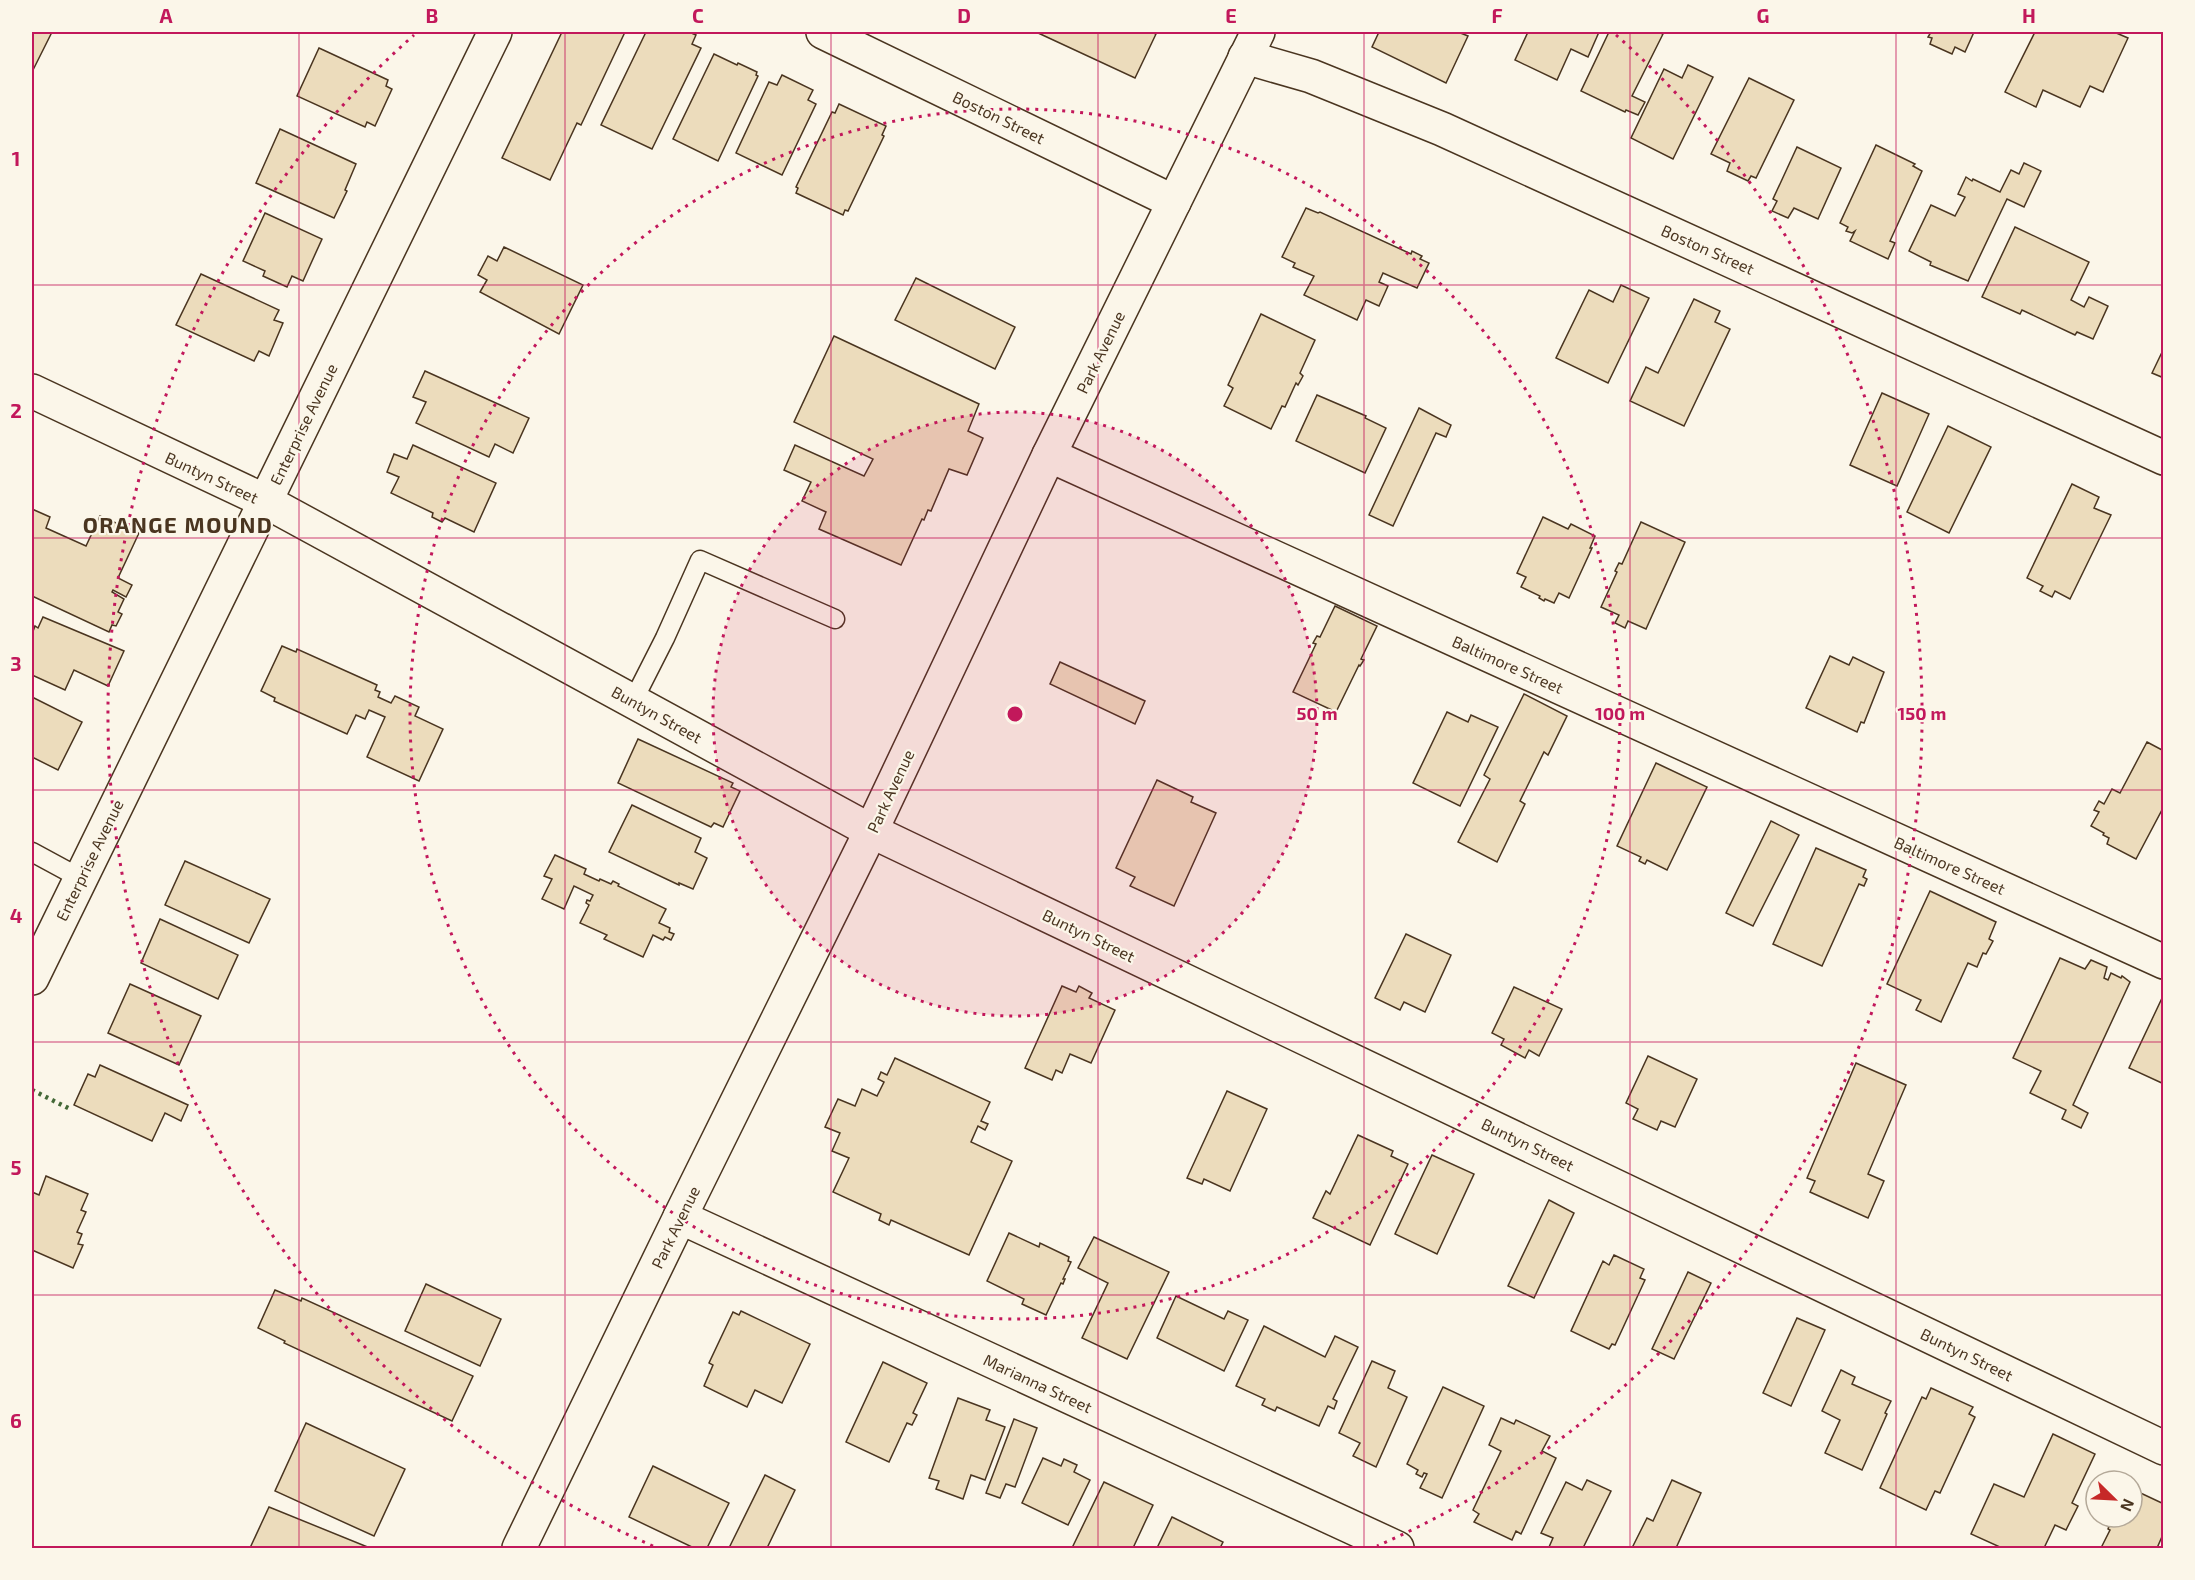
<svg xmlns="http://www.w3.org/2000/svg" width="2195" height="1580" viewBox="0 0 2195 1580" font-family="'Exo 2',sans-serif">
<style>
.building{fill:#ecdcbc;stroke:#4a3520;stroke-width:1.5}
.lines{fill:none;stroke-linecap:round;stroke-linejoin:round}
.lane-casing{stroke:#4a3520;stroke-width:21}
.street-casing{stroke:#4a3520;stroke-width:36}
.secondary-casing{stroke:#4a3520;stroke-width:36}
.lane{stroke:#fbf6e9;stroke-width:18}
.street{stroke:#fbf6e9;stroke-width:33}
.secondary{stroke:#fbf6e9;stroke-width:33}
.hedge{stroke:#436837;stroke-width:4.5;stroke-dasharray:3 4.5;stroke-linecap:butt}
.grid{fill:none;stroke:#c2185b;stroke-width:1.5;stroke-opacity:0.55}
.ring{fill:none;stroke:#c2185b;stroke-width:3;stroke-dasharray:3 6}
.labels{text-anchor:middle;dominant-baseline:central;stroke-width:4.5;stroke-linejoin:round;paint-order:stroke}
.street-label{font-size:16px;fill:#4a3520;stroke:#fbf6e9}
.district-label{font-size:22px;font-weight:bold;letter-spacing:1.5px;fill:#4a3520;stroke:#fbf6e9}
.centre{fill:#c2185b;stroke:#fbf6e9;stroke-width:3}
.ring-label{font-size:18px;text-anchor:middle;font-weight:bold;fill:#c2185b;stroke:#fbf6e9;stroke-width:4.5;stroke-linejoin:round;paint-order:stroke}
.neatline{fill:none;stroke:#c2185b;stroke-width:2}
.grid-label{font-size:20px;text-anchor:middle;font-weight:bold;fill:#c2185b}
</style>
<rect width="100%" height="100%" fill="#fbf6e9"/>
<!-- building -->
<g class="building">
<path d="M 32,32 L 52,32 L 32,72 Z"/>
<path d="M 562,32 L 625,32 L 581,125 L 577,123 L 550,180 L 502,158 Z"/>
<path d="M 646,32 L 689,32 L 696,35 L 692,44 L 701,48 L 652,149 L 601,125 Z"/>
<path d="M 1036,32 L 1151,32 L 1156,34 L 1135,78 Z"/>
<path d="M 1379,32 L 1458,32 L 1468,36 L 1446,83 L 1372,47 Z"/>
<path d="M 1528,32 L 1599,32 L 1588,57 L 1571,49 L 1557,80 L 1515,60 Z"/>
<path d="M 1609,32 L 1658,32 L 1663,34 L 1632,96 L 1645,102 L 1638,115 L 1626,110 L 1625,112 L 1581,91 Z"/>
<path d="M 1931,32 L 1974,32 L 1965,52 L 1955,47 L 1952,54 L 1930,44 L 1932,38 L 1928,37 Z"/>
<path d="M 2035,32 L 2114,32 L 2128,38 L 2103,92 L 2090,86 L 2080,107 L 2043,90 L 2036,107 L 2005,92 Z"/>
<path d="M 319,48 L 388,80 L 386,86 L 392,89 L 375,126 L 367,122 L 365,127 L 297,96 Z"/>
<path d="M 714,54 L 737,65 L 738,63 L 757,72 L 756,75 L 758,76 L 718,161 L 673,139 Z"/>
<path d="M 1688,65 L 1713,77 L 1673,159 L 1631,138 L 1664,69 L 1682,78 Z"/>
<path d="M 782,75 L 813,90 L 808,100 L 816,104 L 782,175 L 736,153 L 769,82 L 777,85 Z"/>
<path d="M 1749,78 L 1794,100 L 1756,178 L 1751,176 L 1748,181 L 1727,171 L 1730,163 L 1711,154 Z"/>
<path d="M 839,104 L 886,126 L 882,135 L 884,136 L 848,211 L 845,210 L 843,215 L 796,193 L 798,188 L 796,187 L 832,112 L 835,113 Z"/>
<path d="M 280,129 L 356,164 L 345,190 L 347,191 L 334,218 L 256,183 Z"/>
<path d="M 1876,145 L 1915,164 L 1913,166 L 1922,171 L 1890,241 L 1895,243 L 1888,259 L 1850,241 L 1855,231 L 1852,233 L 1846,231 L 1848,227 L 1840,223 Z"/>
<path d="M 1797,147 L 1841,168 L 1818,219 L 1794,208 L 1788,218 L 1772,211 L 1777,201 L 1773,199 Z"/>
<path d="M 2024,163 L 2041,171 L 2024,207 L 2007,199 L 1968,281 L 1930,265 L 1931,262 L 1909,251 L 1931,205 L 1955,216 L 1965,197 L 1958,194 L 1966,177 L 1972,181 L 1973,179 L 2000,192 L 2011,170 L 2019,174 Z"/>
<path d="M 1306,208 L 1318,213 L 1320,212 L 1411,254 L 1412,251 L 1422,256 L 1420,259 L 1429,263 L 1417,288 L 1383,273 L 1379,282 L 1388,286 L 1379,306 L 1366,300 L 1357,320 L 1304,295 L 1314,276 L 1293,267 L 1295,263 L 1282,257 Z"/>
<path d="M 265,213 L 322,239 L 303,281 L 292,276 L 287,287 L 263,276 L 265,271 L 243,261 Z"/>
<path d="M 2015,227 L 2089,262 L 2071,300 L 2084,307 L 2089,297 L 2108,306 L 2093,339 L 2077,332 L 2075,335 L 2022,310 L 2020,314 L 1982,297 Z"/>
<path d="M 504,247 L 583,285 L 559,334 L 480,292 L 487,280 L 478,275 L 488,256 L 497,261 Z"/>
<path d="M 201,274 L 279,310 L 274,320 L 283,323 L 269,356 L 259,351 L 254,361 L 176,325 Z"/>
<path d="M 916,278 L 1015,327 L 995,369 L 895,320 Z"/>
<path d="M 1621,285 L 1649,298 L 1608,383 L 1556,358 L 1589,290 L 1613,302 Z"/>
<path d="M 1694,299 L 1720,311 L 1715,322 L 1730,329 L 1684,426 L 1630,401 L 1646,367 L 1658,373 Z"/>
<path d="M 1261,314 L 1315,340 L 1300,373 L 1303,376 L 1298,385 L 1296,383 L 1285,407 L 1282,406 L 1271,429 L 1224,406 L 1233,388 L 1228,385 Z"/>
<path d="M 834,336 L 979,404 L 968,431 L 983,438 L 967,475 L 949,469 L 931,511 L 928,510 L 924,520 L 922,519 L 901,565 L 819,529 L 826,512 L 802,501 L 811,482 L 784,470 L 795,445 L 864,476 L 873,459 L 794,422 Z"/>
<path d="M 2164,348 L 2164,378 L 2152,373 Z"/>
<path d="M 425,371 L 529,418 L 513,453 L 495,444 L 489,457 L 416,423 L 426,402 L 413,397 Z"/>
<path d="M 1882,393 L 1929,414 L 1897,486 L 1850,465 Z"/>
<path d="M 1317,395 L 1366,416 L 1365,418 L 1386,428 L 1365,473 L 1296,441 Z"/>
<path d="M 1419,408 L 1451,425 L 1446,437 L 1436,433 L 1393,526 L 1369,515 Z"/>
<path d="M 1948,426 L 1991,447 L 1949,533 L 1907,512 Z"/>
<path d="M 413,445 L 496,483 L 474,532 L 445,518 L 442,522 L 432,517 L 433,513 L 391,493 L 399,477 L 387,472 L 394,454 L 407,459 Z"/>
<path d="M 2072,484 L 2099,497 L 2094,508 L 2111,515 L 2070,599 L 2055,591 L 2052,597 L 2040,591 L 2043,586 L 2027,578 Z"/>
<path d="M 32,509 L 50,517 L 46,528 L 86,546 L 100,516 L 139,533 L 118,578 L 132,585 L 126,597 L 113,590 L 112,592 L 124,599 L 118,612 L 122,614 L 116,626 L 112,625 L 109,632 L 32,596 Z"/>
<path d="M 1543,517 L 1568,529 L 1571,524 L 1595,536 L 1590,548 L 1592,548 L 1569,598 L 1559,593 L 1554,603 L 1545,599 L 1544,601 L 1539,598 L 1540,596 L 1521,587 L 1526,577 L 1517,573 Z"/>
<path d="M 1641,522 L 1685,542 L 1646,629 L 1628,621 L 1625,628 L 1615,623 L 1619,615 L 1601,607 L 1617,572 L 1615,571 L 1619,563 L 1622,564 Z"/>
<path d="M 1335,606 L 1377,626 L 1361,659 L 1364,660 L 1360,666 L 1359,665 L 1336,712 L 1293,692 L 1316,644 L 1313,643 L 1317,636 L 1320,637 Z"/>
<path d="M 43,617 L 124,651 L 108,686 L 74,670 L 65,690 L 32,675 L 32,634 L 35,626 L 38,628 Z"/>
<path d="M 282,646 L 296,652 L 297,649 L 377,685 L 375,690 L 380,692 L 378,697 L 391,703 L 395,696 L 419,707 L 415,716 L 443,729 L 419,781 L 367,757 L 385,717 L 369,710 L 365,719 L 356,715 L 347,734 L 274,701 L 275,698 L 261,691 Z"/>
<path d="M 1830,656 L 1849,665 L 1853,657 L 1884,672 L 1864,723 L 1861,722 L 1857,732 L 1806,708 Z"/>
<path d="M 1060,662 L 1145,701 L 1135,724 L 1050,684 Z"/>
<path d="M 1524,694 L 1567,716 L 1548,755 L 1544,752 L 1520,801 L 1525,804 L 1497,862 L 1458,842 L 1490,779 L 1484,775 Z"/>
<path d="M 32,697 L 82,722 L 58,770 L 32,757 Z"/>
<path d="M 1447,712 L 1468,722 L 1471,715 L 1498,727 L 1460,806 L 1413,783 Z"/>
<path d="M 638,739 L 733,783 L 731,787 L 740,791 L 723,827 L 714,823 L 711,827 L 618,783 Z"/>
<path d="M 2147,742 L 2164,751 L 2164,806 L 2136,859 L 2107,844 L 2109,838 L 2103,835 L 2104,833 L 2091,826 L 2099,812 L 2094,810 L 2099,801 L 2104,804 L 2112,789 L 2120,793 Z"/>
<path d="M 1656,763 L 1707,787 L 1667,870 L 1647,860 L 1645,864 L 1639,861 L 1641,857 L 1617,846 Z"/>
<path d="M 1157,780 L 1193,797 L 1191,802 L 1216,813 L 1174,906 L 1130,886 L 1135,877 L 1116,868 Z"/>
<path d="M 632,805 L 701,838 L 695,852 L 707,858 L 693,889 L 679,883 L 679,885 L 609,852 Z"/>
<path d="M 1771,821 L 1799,835 L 1753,926 L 1726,913 Z"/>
<path d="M 1816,848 L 1866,870 L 1863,877 L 1867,879 L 1864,886 L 1859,884 L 1822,966 L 1773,944 Z"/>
<path d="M 555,855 L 586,869 L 584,874 L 599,881 L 600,879 L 611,884 L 613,881 L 619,884 L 618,886 L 666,909 L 659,923 L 670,928 L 669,932 L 674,934 L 671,940 L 665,937 L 663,940 L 653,935 L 643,957 L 604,939 L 607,935 L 580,923 L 589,905 L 586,903 L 587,900 L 590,901 L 593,895 L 574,886 L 564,909 L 542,899 L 552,879 L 544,876 Z"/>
<path d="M 185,861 L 270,899 L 249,943 L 165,905 Z"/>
<path d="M 1930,891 L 1996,922 L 1989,939 L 1993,941 L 1986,954 L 1983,953 L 1977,967 L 1968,963 L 1941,1022 L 1916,1010 L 1921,1000 L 1887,984 Z"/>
<path d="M 160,919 L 238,955 L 218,999 L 141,963 Z"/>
<path d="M 1406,934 L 1451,955 L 1425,1012 L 1404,1002 L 1400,1010 L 1375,998 Z"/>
<path d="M 2060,958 L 2085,969 L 2091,960 L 2107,967 L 2104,978 L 2108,980 L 2111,973 L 2121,978 L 2122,976 L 2130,982 L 2073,1105 L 2088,1113 L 2081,1128 L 2062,1119 L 2066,1110 L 2030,1093 L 2041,1071 L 2013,1058 Z"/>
<path d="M 130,984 L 201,1016 L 179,1065 L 108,1033 Z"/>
<path d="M 1062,986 L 1076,992 L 1079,986 L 1092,993 L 1089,998 L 1115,1010 L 1091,1063 L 1070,1054 L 1062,1073 L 1056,1070 L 1052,1080 L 1025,1068 Z"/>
<path d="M 1514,987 L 1562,1009 L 1539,1056 L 1529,1050 L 1525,1058 L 1501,1045 L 1504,1039 L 1492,1033 Z"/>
<path d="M 2163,996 L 2164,997 L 2164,1084 L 2129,1068 Z"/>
<path d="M 1648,1056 L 1697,1079 L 1675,1127 L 1661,1121 L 1657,1130 L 1633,1119 L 1638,1109 L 1626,1103 Z"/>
<path d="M 895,1058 L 990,1102 L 981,1121 L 988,1124 L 985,1130 L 978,1126 L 971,1142 L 1012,1161 L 969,1255 L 891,1220 L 889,1225 L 879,1220 L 881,1214 L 833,1192 L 849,1158 L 832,1151 L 840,1133 L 825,1127 L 838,1099 L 855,1106 L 862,1089 L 877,1096 L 884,1082 L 878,1079 L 881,1072 L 887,1075 Z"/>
<path d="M 1856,1063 L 1906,1085 L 1868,1174 L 1884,1181 L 1868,1218 L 1810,1192 L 1815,1181 L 1807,1178 Z"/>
<path d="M 100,1065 L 188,1105 L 181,1121 L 165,1113 L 152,1141 L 74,1105 L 88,1074 L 95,1077 Z"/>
<path d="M 1227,1091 L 1267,1109 L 1230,1191 L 1204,1179 L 1202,1184 L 1187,1178 Z"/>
<path d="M 1358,1135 L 1393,1151 L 1391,1156 L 1408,1164 L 1370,1245 L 1313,1218 L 1326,1191 L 1330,1194 Z"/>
<path d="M 1432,1155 L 1474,1174 L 1437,1254 L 1395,1234 Z"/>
<path d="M 46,1176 L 88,1194 L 81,1210 L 86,1212 L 77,1232 L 82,1234 L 78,1244 L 83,1245 L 73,1268 L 32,1250 L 32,1192 L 39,1195 Z"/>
<path d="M 1549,1200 L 1574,1213 L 1534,1298 L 1508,1286 Z"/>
<path d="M 1009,1233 L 1039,1247 L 1040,1243 L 1069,1257 L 1068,1261 L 1071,1262 L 1063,1279 L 1065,1279 L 1063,1284 L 1061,1283 L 1046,1315 L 1022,1304 L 1024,1299 L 987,1281 Z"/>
<path d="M 1094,1237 L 1169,1272 L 1127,1359 L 1082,1338 L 1108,1283 L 1078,1268 Z"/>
<path d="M 1614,1255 L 1644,1269 L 1640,1278 L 1645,1280 L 1615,1345 L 1612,1344 L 1609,1349 L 1571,1331 L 1603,1261 L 1609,1265 Z"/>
<path d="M 1688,1272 L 1711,1283 L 1674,1359 L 1652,1349 Z"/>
<path d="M 426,1284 L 501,1319 L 480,1366 L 405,1331 Z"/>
<path d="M 275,1290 L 301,1301 L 302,1298 L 473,1376 L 452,1421 L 284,1343 L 285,1341 L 258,1328 Z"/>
<path d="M 1176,1296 L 1224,1319 L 1228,1311 L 1248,1320 L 1224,1371 L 1157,1338 Z"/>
<path d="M 741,1311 L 810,1344 L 782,1403 L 755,1390 L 747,1407 L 704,1386 L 713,1365 L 709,1363 L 733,1312 L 739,1315 Z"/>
<path d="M 1797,1318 L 1825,1330 L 1791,1406 L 1763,1393 Z"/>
<path d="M 1264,1326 L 1325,1357 L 1335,1336 L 1358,1347 L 1333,1399 L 1337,1401 L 1334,1409 L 1328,1406 L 1319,1426 L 1277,1407 L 1275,1411 L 1262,1405 L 1265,1399 L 1236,1386 Z"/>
<path d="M 1372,1361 L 1395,1371 L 1388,1388 L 1407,1397 L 1376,1467 L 1353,1456 L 1360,1443 L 1339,1433 Z"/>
<path d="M 883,1362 L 927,1383 L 913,1413 L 917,1415 L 912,1425 L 907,1423 L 889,1462 L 846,1442 Z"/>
<path d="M 1841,1370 L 1855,1377 L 1852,1384 L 1891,1401 L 1885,1413 L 1887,1414 L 1862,1470 L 1825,1453 L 1840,1420 L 1822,1411 Z"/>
<path d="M 1443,1387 L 1484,1406 L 1442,1498 L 1420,1488 L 1427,1474 L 1424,1473 L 1422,1477 L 1416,1474 L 1418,1470 L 1407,1464 Z"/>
<path d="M 1931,1388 L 1973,1407 L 1969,1414 L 1975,1417 L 1940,1493 L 1935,1491 L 1926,1510 L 1880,1488 L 1922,1397 L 1926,1399 Z"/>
<path d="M 958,1398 L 990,1410 L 986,1420 L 1005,1427 L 985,1480 L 971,1475 L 963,1499 L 936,1489 L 939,1481 L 929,1478 Z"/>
<path d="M 1501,1418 L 1514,1424 L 1516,1420 L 1550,1436 L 1542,1451 L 1556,1458 L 1521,1534 L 1516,1531 L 1512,1540 L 1474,1522 L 1479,1514 L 1473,1510 L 1501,1451 L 1489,1445 Z"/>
<path d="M 1014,1419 L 1037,1428 L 1015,1487 L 1006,1484 L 1000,1498 L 986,1493 Z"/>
<path d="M 306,1423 L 405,1469 L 374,1536 L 275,1491 Z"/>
<path d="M 2053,1434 L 2095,1454 L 2072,1503 L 2078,1506 L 2066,1530 L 2055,1525 L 2044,1548 L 2002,1548 L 1971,1534 L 1994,1484 L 2024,1497 Z"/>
<path d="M 1043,1458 L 1061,1466 L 1064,1459 L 1077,1465 L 1074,1472 L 1090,1480 L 1068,1525 L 1022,1503 Z"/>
<path d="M 653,1466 L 729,1503 L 707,1548 L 694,1548 L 629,1517 Z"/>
<path d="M 765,1475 L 795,1490 L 767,1548 L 729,1548 Z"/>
<path d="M 1587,1480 L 1611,1491 L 1583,1548 L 1549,1547 L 1553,1538 L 1541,1533 L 1566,1482 L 1582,1490 Z"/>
<path d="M 1672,1480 L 1701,1493 L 1676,1548 L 1632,1548 L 1647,1518 L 1653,1521 Z"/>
<path d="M 1104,1482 L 1153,1505 L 1133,1548 L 1072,1548 Z"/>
<path d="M 2132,1489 L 2164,1504 L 2164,1532 L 2157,1548 L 2101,1548 L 2110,1530 L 2108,1529 L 2112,1518 L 2132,1517 Z"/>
<path d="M 269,1507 L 370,1548 L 250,1548 Z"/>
<path d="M 1172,1517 L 1223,1542 L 1220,1548 L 1157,1548 Z"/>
</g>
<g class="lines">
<!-- lane casing -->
<g class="lane-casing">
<g id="lane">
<path d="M 633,701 L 665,638 L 700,560 L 835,619"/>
<path d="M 32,852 L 80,878"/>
</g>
</g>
<!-- street casing -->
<g class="street-casing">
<g id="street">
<path d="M 823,32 L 1174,202"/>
<path d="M 1245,57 L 1311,76 L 1442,129 L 2164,458"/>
<path d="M 32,391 L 265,501 L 871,831 L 2164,1448"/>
<path d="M 1049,455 L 2164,962"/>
<path d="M 32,978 L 495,32"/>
<path d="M 680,1217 L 1397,1548"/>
</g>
</g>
<!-- secondary casing -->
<g class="secondary-casing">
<path id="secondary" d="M 519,1548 L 680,1217 L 871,831 L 1049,455 L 1258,32"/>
</g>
<!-- lane -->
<use href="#lane" class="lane"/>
<!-- street -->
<use href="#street" class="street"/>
<!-- secondary -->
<use href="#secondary" class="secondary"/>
<!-- hedge -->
<path class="hedge" d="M 32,1090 L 70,1109"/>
</g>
<!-- grid -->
<path class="grid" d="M 299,32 L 299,1548M 565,32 L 565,1548M 831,32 L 831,1548M 1098,32 L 1098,1548M 1364,32 L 1364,1548M 1630,32 L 1630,1548M 1896,32 L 1896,1548M 32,285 L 2164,285M 32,538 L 2164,538M 32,790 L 2164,790M 32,1042 L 2164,1042M 32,1295 L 2164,1295"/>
<!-- distance rings -->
<circle cx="1015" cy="714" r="302" fill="#c2185b" fill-opacity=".12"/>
<g class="ring">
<circle cx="1015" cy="714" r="302"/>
<circle cx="1015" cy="714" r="605"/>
<path d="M653 1546A907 907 0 0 1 414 35M1616 35A907 907 0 0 1 1377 1546"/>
</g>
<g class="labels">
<!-- street labels -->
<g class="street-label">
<text transform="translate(999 117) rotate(26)">Boston Street</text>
<text transform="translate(1708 249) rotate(24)">Boston Street</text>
<text transform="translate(1100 352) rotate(-64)">Park Avenue</text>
<text transform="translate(303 424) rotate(-64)">Enterprise Avenue</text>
<text transform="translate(212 477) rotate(25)">Buntyn Street</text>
<text transform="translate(1508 664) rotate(24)">Baltimore Street</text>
<text transform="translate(657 714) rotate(29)">Buntyn Street</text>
<text transform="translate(890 791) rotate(-65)">Park Avenue</text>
<text transform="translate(89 860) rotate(-64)">Enterprise Avenue</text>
<text transform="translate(1950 865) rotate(24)">Baltimore Street</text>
<text transform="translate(1089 935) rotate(26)">Buntyn Street</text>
<text transform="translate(1528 1144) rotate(26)">Buntyn Street</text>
<text transform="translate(675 1227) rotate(-64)">Park Avenue</text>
<text transform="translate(1967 1354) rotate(26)">Buntyn Street</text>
<text transform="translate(1038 1383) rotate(25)">Marianna Street</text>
</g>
<!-- district labels -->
<g class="district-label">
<text x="178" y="524">ORANGE MOUND</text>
</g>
</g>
<circle cx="1015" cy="714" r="9" class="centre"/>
<g class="ring-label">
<text x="1317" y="720">50 m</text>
<text x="1620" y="720">100 m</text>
<text x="1922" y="720">150 m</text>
</g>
<!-- border -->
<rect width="2195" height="1580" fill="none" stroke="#fbf6e9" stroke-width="66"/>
<!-- north arrow -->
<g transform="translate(2114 1499) rotate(114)"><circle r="28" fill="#fbf6e9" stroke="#b4a999" stroke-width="1.5"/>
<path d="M0-4.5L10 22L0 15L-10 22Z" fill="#c62828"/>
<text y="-9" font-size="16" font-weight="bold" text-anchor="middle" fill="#4a3520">N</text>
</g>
<rect x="33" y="33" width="2129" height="1514" class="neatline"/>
<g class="grid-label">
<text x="166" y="23">A</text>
<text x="432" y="23">B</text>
<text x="698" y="23">C</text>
<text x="964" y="23">D</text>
<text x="1231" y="23">E</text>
<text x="1497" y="23">F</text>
<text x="1763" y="23">G</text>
<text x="2029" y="23">H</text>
<text x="16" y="166">1</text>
<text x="16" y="418">2</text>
<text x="16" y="671">3</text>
<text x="16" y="923">4</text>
<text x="16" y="1175">5</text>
<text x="16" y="1428">6</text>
</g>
</svg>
